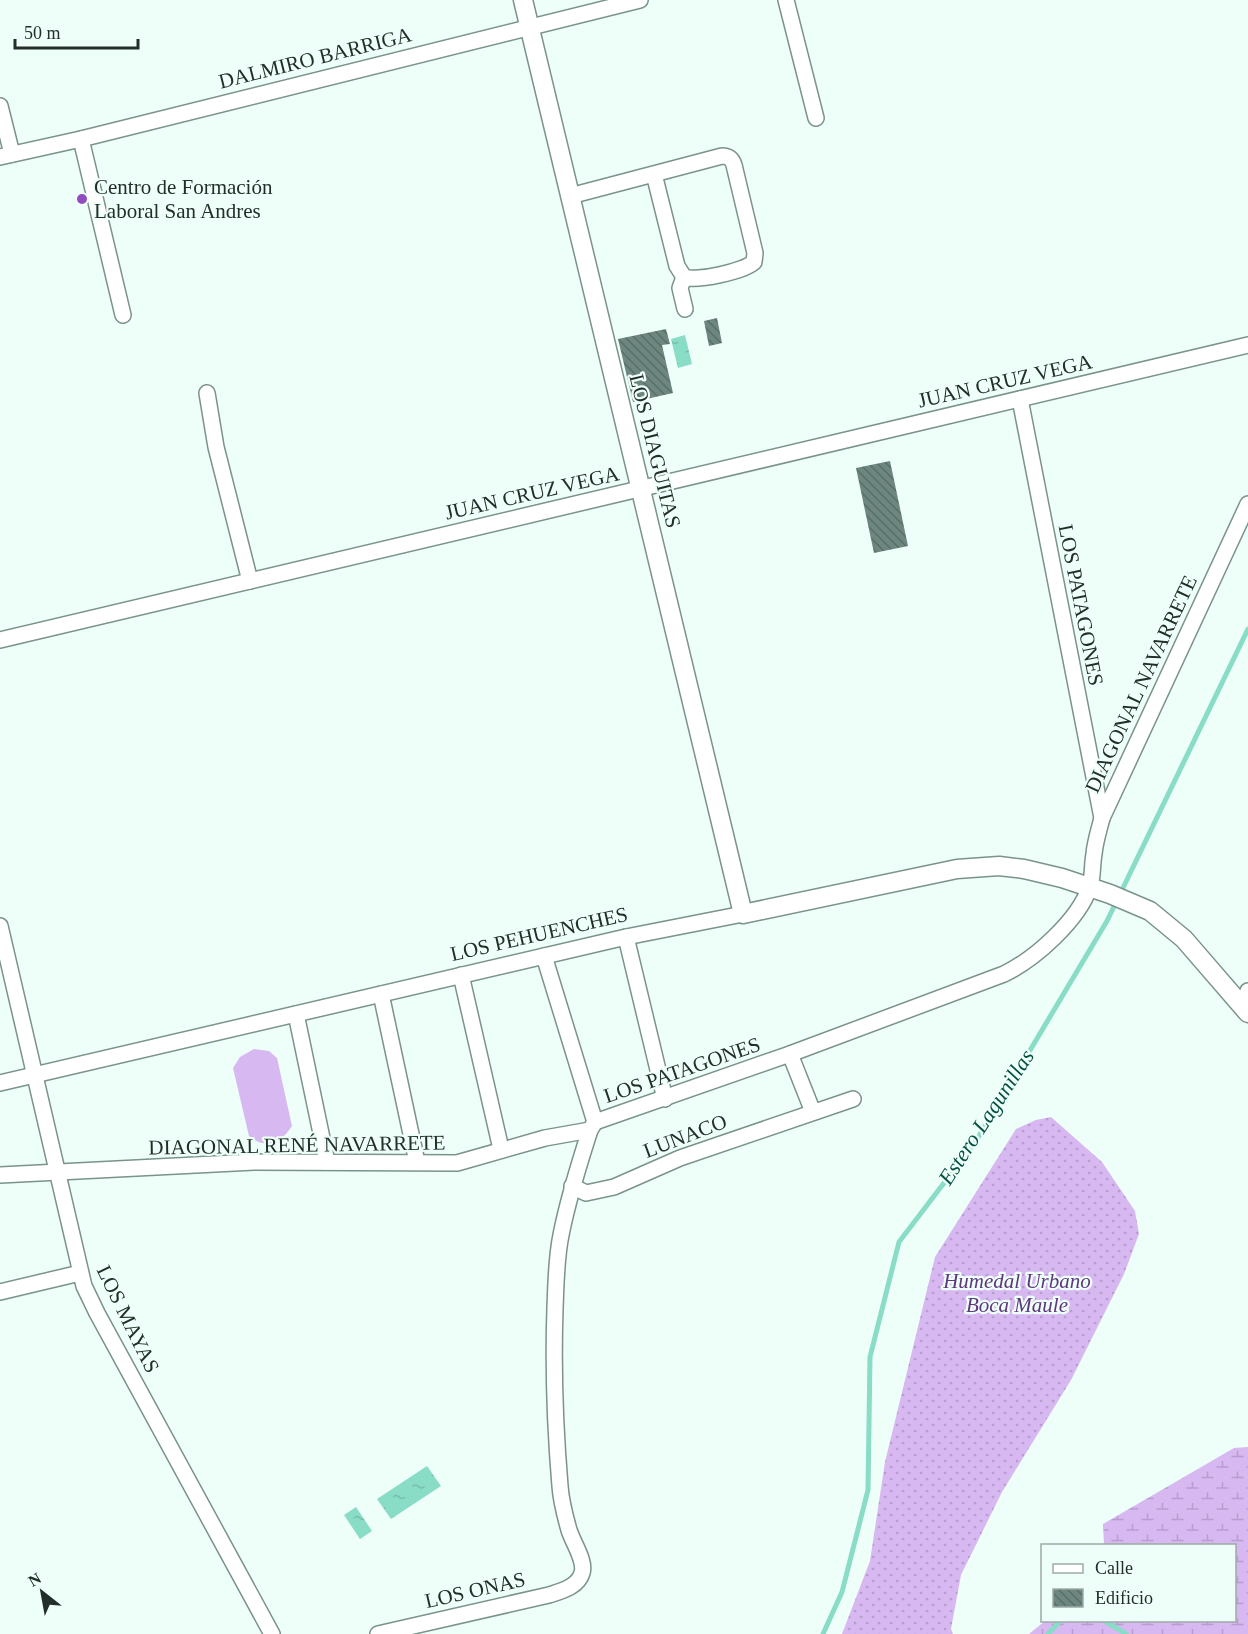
<svg xmlns="http://www.w3.org/2000/svg" width="1248" height="1634" viewBox="0 0 1248 1634" font-family="'Times New Roman',serif">
<style>
.grass{fill:url(#grass-dots)}
.wetland{fill:url(#wetland-marsh)}
.pitch{fill:#d7b8f1}
.water{fill:url(#water-ripples)}
.lines{fill:none;stroke-linecap:round;stroke-linejoin:round}
.stream{stroke:#89dcc6;stroke-width:5}
.building{fill:url(#building-back-hatch)}
.minor-casing{stroke:#7a938c;stroke-width:18}
.tertiary-casing{stroke:#7a938c;stroke-width:21}
.minor{stroke:#fff;stroke-width:15}
.tertiary{stroke:#fff;stroke-width:18}
.poi-dot{fill:#914cc0;stroke:#eefef9;stroke-width:2}
.labels{text-anchor:middle;dominant-baseline:central;stroke-width:4.5;stroke-linejoin:round;paint-order:stroke}
.street-label{font-size:21px;fill:#232e2b;stroke:#eefef9}
.poi-label{font-size:21px;fill:#232e2b;stroke:#eefef9;text-anchor:start}
.park-label{font-size:21px;font-style:italic;fill:#5f377c;stroke:#eefef9}
.water-label{font-size:22px;font-style:italic;fill:#055042;stroke:#eefef9}
</style>
<defs>
<pattern id="grass-dots" width="8" height="8" patternUnits="userSpaceOnUse" patternTransform="scale(1.5)"><rect width="8" height="8" fill="#d7b8f1"/><path d="M2 2h.1M6 6h.1" fill="none" stroke="#b89ecf" stroke-width="1.8" stroke-linecap="round"/></pattern>
<pattern id="wetland-marsh" width="20" height="14" patternUnits="userSpaceOnUse" patternTransform="scale(1.5)"><rect width="20" height="14" fill="#d7b8f1"/><path d="M1 5h8M5 5V1M11 12h8M15 12V8" fill="none" stroke="#b89ecf"/></pattern>
<pattern id="water-ripples" width="26" height="14" patternUnits="userSpaceOnUse" patternTransform="scale(1.5)"><rect width="26" height="14" fill="#89dcc6"/><path d="M2 4q2-2 4 0t4 0M15 11q2-2 4 0t4 0" fill="none" stroke="#76bdaa"/></pattern>
<pattern id="building-back-hatch" width="6" height="6" patternUnits="userSpaceOnUse" patternTransform="scale(1.5)"><rect width="6" height="6" fill="#6d867f"/><path d="M-1 5l2 2M0 0l6 6M5-1l2 2" fill="none" stroke="#596e68"/></pattern>
</defs>
<rect width="100%" height="100%" fill="#eefef9"/>
<!-- grass -->
<path class="grass" d="M 1051,1117 L 1102,1162 L 1135,1211 L 1139,1234 L 1124,1274 L 1071,1380 L 1002,1492 L 961,1575 L 951,1629 L 953,1634 L 842,1634 L 870,1561 L 885,1462 L 935,1257 L 1016,1129 L 1036,1120 Z"/>
<!-- wetland -->
<path class="wetland" d="M 1248,1447 L 1248,1634 L 1029,1634 L 1045,1621 L 1234,1620 L 1234,1546 L 1104,1545 L 1103,1524 L 1234,1448 Z"/>
<!-- pitch -->
<path class="pitch" d="M 254,1049 L 269,1051 L 277,1058 L 292,1126 C 280,1144 267,1150 249,1136 L 233,1068 L 240,1057 Z"/>
<!-- water -->
<g class="water">
<path d="M 685,335 L 692,364 L 678,368 L 671,339 Z"/>
<path d="M 427,1466 L 441,1486 L 391,1519 L 377,1499 Z"/>
<path d="M 356,1507 L 372,1531 L 360,1539 L 344,1515 Z"/>
</g>
<g class="lines">
<!-- stream -->
<g class="stream">
<path d="M 1103,1620 L 1126,1634"/>
<path d="M 823,1634 L 842,1592 L 868,1490 L 870,1357 L 899,1242 L 976,1141 L 1107,921 L 1248,629"/>
<path d="M 1048,1634 L 1061,1620"/>
</g>
</g>
<!-- building -->
<g class="building">
<path d="M 717,318 L 722,343 L 709,346 L 704,321 Z"/>
<path d="M 666,329 L 670,344 L 662,345 L 673,393 L 633,402 L 618,339 Z"/>
<path d="M 890,461 L 908,546 L 874,553 L 856,468 Z"/>
</g>
<g class="lines">
<!-- minor casing -->
<g class="minor-casing">
<g id="minor">
<path d="M 786,0 L 816,118"/>
<path d="M 0,106 L 12,154"/>
<path d="M 81,139 L 123,315"/>
<path d="M 0,157 L 81,139 L 640,0"/>
<path d="M 570,196 L 722,156 C 729,156 732,159 734,165 L 755,253 L 754,262 C 745,271 696,282 684,277 L 677,266 L 654,174"/>
<path d="M 684,277 L 680,288 L 685,309"/>
<path d="M 207,393 L 216,447 L 250,581"/>
<path d="M 1020,399 L 1102,818"/>
<path d="M 0,640 L 1248,345"/>
<path d="M 0,926 L 84,1286 L 97,1313 L 272,1634"/>
<path d="M 626,937 L 665,1099"/>
<path d="M 544,956 L 595,1122"/>
<path d="M 461,975 L 501,1149"/>
<path d="M 381,994 L 417,1162"/>
<path d="M 1243,1005 L 1248,991"/>
<path d="M 296,1014 L 327,1162"/>
<path d="M 790,1054 L 813,1112"/>
<path d="M 0,1083 L 626,937 L 743,914"/>
<path d="M 0,1175 L 254,1162 L 457,1163 L 545,1138 L 590,1130"/>
<path d="M 572,1186 L 586,1193 L 614,1187 L 680,1158 L 853,1099"/>
<path d="M 0,1292 L 80,1273"/>
<path d="M 378,1634 L 549,1595 C 561,1591 578,1587 582,1573 C 586,1561 573,1543 569,1530 C 565,1516 561,1500 560,1486 C 555,1427 553,1367 555,1308 C 556,1284 556,1259 561,1235 C 568,1199 579,1164 590,1130 L 595,1122 L 790,1054 L 1004,974 C 1035,959 1079,920 1090,886 C 1093,876 1092,865 1094,854 C 1095,842 1099,830 1102,818 L 1248,504"/>
</g>
</g>
<!-- tertiary casing -->
<g class="tertiary-casing">
<path id="tertiary" d="M 523,0 L 743,914 L 957,869 L 999,866 L 1024,869 L 1062,878 L 1110,894 L 1150,911 L 1184,939 L 1248,1013"/>
</g>
<!-- minor -->
<use href="#minor" class="minor"/>
<!-- tertiary -->
<use href="#tertiary" class="tertiary"/>
</g>
<!-- markers -->
<circle class="poi-dot" cx="82" cy="199" r="6"/>
<g class="labels">
<!-- street labels -->
<g class="street-label">
<text transform="translate(315 58) rotate(-14)">DALMIRO BARRIGA</text>
<text transform="translate(1005 381) rotate(-13)">JUAN CRUZ VEGA</text>
<text transform="translate(655 451) rotate(76)">LOS DIAGUITAS</text>
<text transform="translate(532 493) rotate(-13)">JUAN CRUZ VEGA</text>
<text transform="translate(1081 605) rotate(79)">LOS PATAGONES</text>
<text transform="translate(1141 684) rotate(-65)">DIAGONAL NAVARRETE</text>
<text transform="translate(539 934) rotate(-13)">LOS PEHUENCHES</text>
<text transform="translate(682 1070) rotate(-19)">LOS PATAGONES</text>
<text transform="translate(685 1136) rotate(-21)">LUNACO</text>
<text transform="translate(297 1145) rotate(-1)">DIAGONAL RENÉ NAVARRETE</text>
<text transform="translate(128 1319) rotate(64)">LOS MAYAS</text>
<text transform="translate(475 1590) rotate(-13)">LOS ONAS</text>
</g>
<!-- poi labels -->
<g class="poi-label">
<text x="94" y="187">Centro de Formación<tspan x="94" dy="24">Laboral San Andres</tspan></text>
</g>
<!-- park labels -->
<g class="park-label">
<text x="1017" y="1281">Humedal Urbano<tspan x="1017" dy="24">Boca Maule</tspan></text>
</g>
<!-- water labels -->
<g class="water-label">
<text transform="translate(986 1117) rotate(-57)">Estero Lagunillas</text>
</g>
</g>
<!-- legend -->
<rect x="1041" y="1544" width="195" height="78" fill="#eefef9" stroke="#9daba7" stroke-width="1.5"/>
<rect x="1053" y="1564" width="30" height="9" fill="#ffffff" stroke="#9daba7" stroke-width="1.5"/>
<text x="1095" y="1574" font-size="18" fill="#232e2b">Calle</text>
<rect x="1053" y="1589" width="30" height="18" fill="url(#building-back-hatch)" stroke="#9daba7" stroke-width="1.5"/>
<text x="1095" y="1604" font-size="18" fill="#232e2b">Edificio</text>
<!-- north arrow -->
<g transform="translate(42 1592) rotate(329)" stroke="#eefef9" stroke-width="4.5" paint-order="stroke">
<path d="M0-4.5L10 22L0 15L-10 22Z" fill="#232e2b"/>
<text y="-9" font-size="16" font-weight="bold" text-anchor="middle" fill="#232e2b">N</text>
</g>
<!-- scale -->
<path d="M15 39v9h123v-9" fill="none" stroke="#232e2b" stroke-width="3"/>
<text x="24" y="39" font-size="18" fill="#232e2b" stroke="#eefef9" stroke-width="4.5" paint-order="stroke">50 m</text>
</svg>
